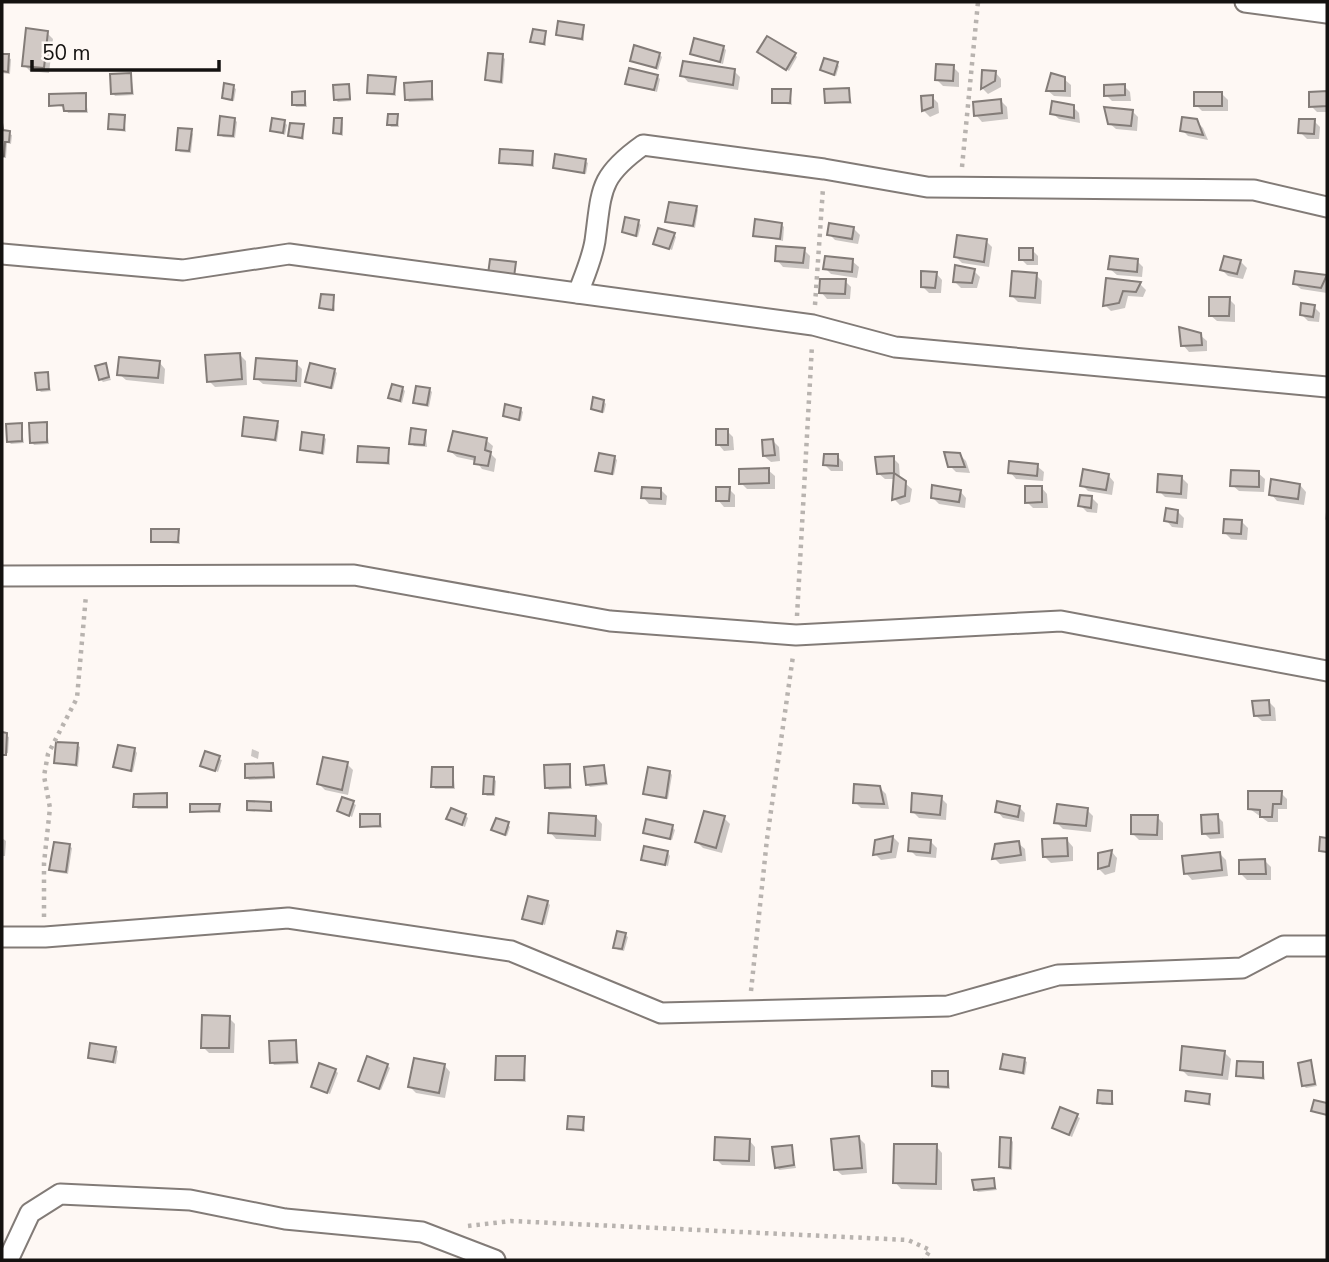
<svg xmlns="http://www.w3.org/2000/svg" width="1329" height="1262" viewBox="0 0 1329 1262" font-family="'Nunito Sans',sans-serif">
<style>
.shadow{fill:#0003}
.building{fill:#d1c9c5;stroke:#837c78;stroke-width:2}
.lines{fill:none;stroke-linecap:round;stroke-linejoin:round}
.minor-casing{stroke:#827b77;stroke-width:23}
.path{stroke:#b8b3af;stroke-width:4.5;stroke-dasharray:3.5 5;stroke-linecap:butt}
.minor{stroke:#fff;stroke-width:19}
</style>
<rect width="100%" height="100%" fill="#fef8f4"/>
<!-- shadow -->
<g class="shadow">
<path d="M 583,27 L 584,41 L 558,35 Z"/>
<path d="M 47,33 L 53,39 L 49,73 L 30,71 L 24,65 Z"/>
<path d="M 545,33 L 546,46 L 532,42 Z"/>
<path d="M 723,47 L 726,50 L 723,64 L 692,54 Z"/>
<path d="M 659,54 L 662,57 L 658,70 L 632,60 Z"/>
<path d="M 762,54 L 795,55 L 797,57 L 789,71 Z"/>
<path d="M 2,56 L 11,59 L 10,74 L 2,73 Z"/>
<path d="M 502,56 L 505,59 L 503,84 L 490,82 L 487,80 Z"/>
<path d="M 837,64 L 839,66 L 836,76 L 822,70 Z"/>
<path d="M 953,67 L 959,73 L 959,87 L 943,86 L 937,80 Z"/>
<path d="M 734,71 L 740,77 L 738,90 L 688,82 L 682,75 Z"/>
<path d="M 995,72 L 1001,79 L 1001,87 L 988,94 L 982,88 Z"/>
<path d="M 131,75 L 134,95 L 115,96 L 113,93 Z"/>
<path d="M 657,76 L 660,79 L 657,92 L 627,83 Z"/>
<path d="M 395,78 L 396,96 L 369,92 Z"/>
<path d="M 1064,79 L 1071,85 L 1071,97 L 1054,96 L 1047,90 Z"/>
<path d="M 431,83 L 434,101 L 409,102 L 407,99 Z"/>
<path d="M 349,86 L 351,101 L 338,102 L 335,99 Z"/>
<path d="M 1124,86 L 1130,92 L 1131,101 L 1112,101 L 1106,95 Z"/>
<path d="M 233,87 L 236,89 L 234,101 L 226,100 L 224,98 Z"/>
<path d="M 848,90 L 852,104 L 826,102 Z"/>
<path d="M 790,91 L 792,105 L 774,102 Z"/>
<path d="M 305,93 L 307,107 L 296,107 L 294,104 Z"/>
<path d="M 1327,93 L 1327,112 L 1317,112 L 1311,106 L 1311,94 Z"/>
<path d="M 1222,94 L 1228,100 L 1228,111 L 1202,111 L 1196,105 Z"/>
<path d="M 85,95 L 88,113 L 68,113 L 65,107 L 51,105 Z"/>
<path d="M 932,97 L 938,103 L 939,113 L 930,117 L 924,111 L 923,98 Z"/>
<path d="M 1001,101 L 1007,107 L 1008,119 L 982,122 L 976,115 Z"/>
<path d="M 1073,107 L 1079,113 L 1080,123 L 1059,119 L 1052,113 Z"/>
<path d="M 1132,111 L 1138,117 L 1137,131 L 1116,129 L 1109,123 Z"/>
<path d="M 397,116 L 399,127 L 391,127 L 389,124 Z"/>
<path d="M 124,117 L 126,132 L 110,129 Z"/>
<path d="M 234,119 L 237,122 L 235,138 L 223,137 L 220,134 Z"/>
<path d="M 341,120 L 343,123 L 343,136 L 334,133 Z"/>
<path d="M 1196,121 L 1203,128 L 1208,140 L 1188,136 L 1182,130 Z"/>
<path d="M 1314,121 L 1320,127 L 1319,139 L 1307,139 L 1300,132 Z"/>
<path d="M 284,122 L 287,125 L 285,135 L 272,130 Z"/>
<path d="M 2,124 L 5,132 L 12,135 L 11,144 L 7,143 L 6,158 L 2,158 Z"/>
<path d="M 303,126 L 304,140 L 290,136 Z"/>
<path d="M 191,131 L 193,134 L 191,153 L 180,152 L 178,149 Z"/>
<path d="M 533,153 L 534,167 L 501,162 Z"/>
<path d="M 585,161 L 588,163 L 586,174 L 555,167 Z"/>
<path d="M 696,208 L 698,210 L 695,228 L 667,221 Z"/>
<path d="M 638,222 L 641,225 L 638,237 L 624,232 Z"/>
<path d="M 782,225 L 784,227 L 783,241 L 755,235 Z"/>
<path d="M 853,228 L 860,235 L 858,244 L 835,240 L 829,234 Z"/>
<path d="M 674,234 L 676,237 L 672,250 L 655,243 Z"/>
<path d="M 986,241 L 992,247 L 989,267 L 962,263 L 956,257 Z"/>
<path d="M 804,250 L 810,256 L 809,269 L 783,267 L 777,260 Z"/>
<path d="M 1032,250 L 1038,256 L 1038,265 L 1027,265 L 1021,259 Z"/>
<path d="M 852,261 L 859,267 L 857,278 L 831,274 L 825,268 Z"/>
<path d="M 1137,261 L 1143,267 L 1142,277 L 1117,275 L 1110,269 Z"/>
<path d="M 1240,261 L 1247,268 L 1243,279 L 1228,276 L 1222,270 Z"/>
<path d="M 974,271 L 980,277 L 977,288 L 961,288 L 955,282 Z"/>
<path d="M 936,273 L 942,280 L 941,293 L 929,293 L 922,286 Z"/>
<path d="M 1296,273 L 1326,277 L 1327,293 L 1301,289 L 1294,283 Z"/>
<path d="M 1036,275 L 1042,281 L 1041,304 L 1018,302 L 1012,296 Z"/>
<path d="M 1108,280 L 1140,284 L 1146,290 L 1143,297 L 1128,296 L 1125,308 L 1111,311 L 1105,305 Z"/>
<path d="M 845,281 L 851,287 L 850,299 L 827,299 L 821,292 Z"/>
<path d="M 333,297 L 335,311 L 324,310 L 321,308 Z"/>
<path d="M 1229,299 L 1235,305 L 1235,322 L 1217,321 L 1210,315 Z"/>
<path d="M 1314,307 L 1320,313 L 1319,322 L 1308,321 L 1301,314 Z"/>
<path d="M 1200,335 L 1207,341 L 1207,351 L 1189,352 L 1183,345 Z"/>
<path d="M 239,354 L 246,361 L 247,385 L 215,387 L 209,381 Z"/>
<path d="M 159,362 L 165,369 L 164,384 L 126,380 L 119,374 Z"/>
<path d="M 296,363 L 302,369 L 301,387 L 263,384 L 256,378 Z"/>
<path d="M 105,365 L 111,380 L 103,382 L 100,379 Z"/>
<path d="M 334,370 L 337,373 L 333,389 L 307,381 Z"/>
<path d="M 47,374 L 51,391 L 41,392 L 38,389 Z"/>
<path d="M 403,389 L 405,391 L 402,403 L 390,398 Z"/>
<path d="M 429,389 L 432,392 L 429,407 L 418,405 L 415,402 Z"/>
<path d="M 604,402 L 606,404 L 604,413 L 593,409 Z"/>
<path d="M 520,409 L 523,412 L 521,421 L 505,416 Z"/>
<path d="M 277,423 L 279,426 L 277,442 L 244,435 Z"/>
<path d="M 46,424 L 49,444 L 34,445 L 32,442 Z"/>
<path d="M 21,425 L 24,443 L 11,444 L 8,441 Z"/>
<path d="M 425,431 L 427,447 L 414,446 L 411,443 Z"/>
<path d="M 727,431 L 733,437 L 734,450 L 724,451 L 718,444 Z"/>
<path d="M 323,436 L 326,439 L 324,455 L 302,450 Z"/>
<path d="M 486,440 L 493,446 L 491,454 L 496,459 L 494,472 L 482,469 L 476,461 L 457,457 L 450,451 Z"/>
<path d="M 773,441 L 779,447 L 780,461 L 771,462 L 764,456 Z"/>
<path d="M 388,449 L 390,465 L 359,461 Z"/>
<path d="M 959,454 L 966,461 L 970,473 L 956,472 L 950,466 Z"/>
<path d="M 837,456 L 843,462 L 843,471 L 831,471 L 825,465 Z"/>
<path d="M 614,457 L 617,460 L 614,475 L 597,470 Z"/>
<path d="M 893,458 L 899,464 L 900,479 L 912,489 L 910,502 L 900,505 L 894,499 L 896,479 L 885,479 L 878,473 Z"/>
<path d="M 1037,466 L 1044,472 L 1043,481 L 1016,479 L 1010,472 Z"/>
<path d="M 768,470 L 775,476 L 775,489 L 747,489 L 741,483 Z"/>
<path d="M 1258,473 L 1265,479 L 1264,492 L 1239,491 L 1232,485 Z"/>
<path d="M 1108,475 L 1114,482 L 1112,495 L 1088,491 L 1082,485 Z"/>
<path d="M 1182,478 L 1188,484 L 1187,499 L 1165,497 L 1159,491 Z"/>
<path d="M 1300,485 L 1306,492 L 1304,505 L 1277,501 L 1271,494 Z"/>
<path d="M 1041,487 L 1047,494 L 1048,508 L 1033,508 L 1027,502 Z"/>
<path d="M 660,489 L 667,496 L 666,505 L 649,504 L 643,497 Z"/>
<path d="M 729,489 L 735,495 L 735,507 L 724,507 L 718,500 Z"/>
<path d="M 960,491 L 966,498 L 965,508 L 939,504 L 932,497 Z"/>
<path d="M 1092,498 L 1098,504 L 1097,513 L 1087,512 L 1080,505 Z"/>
<path d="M 1327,505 L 1327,522 L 1325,519 Z"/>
<path d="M 1178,512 L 1184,518 L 1183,528 L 1172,527 L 1166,520 Z"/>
<path d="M 1242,522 L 1248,528 L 1247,540 L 1231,539 L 1225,533 Z"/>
<path d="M 178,531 L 180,544 L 152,541 Z"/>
<path d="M 1269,702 L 1275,708 L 1276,721 L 1262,721 L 1255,715 Z"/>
<path d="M 2,734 L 9,737 L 8,753 L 2,753 Z"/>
<path d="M 77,745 L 80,747 L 78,767 L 56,763 Z"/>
<path d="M 252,749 L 259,752 L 258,759 L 251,756 Z"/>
<path d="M 135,750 L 137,753 L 133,772 L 115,766 Z"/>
<path d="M 206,754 L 222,760 L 218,772 L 203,765 Z"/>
<path d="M 347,764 L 353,770 L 348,795 L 325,790 L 319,784 Z"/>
<path d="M 272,765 L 275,779 L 249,780 L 247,777 Z"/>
<path d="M 569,766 L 572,789 L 549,790 L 547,787 Z"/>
<path d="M 604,766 L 608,785 L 590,787 L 587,784 Z"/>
<path d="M 453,769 L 455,789 L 435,789 L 433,786 Z"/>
<path d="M 670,772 L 672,775 L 668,799 L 645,794 Z"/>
<path d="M 494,779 L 496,781 L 495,796 L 487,796 L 484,793 Z"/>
<path d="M 879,787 L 886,794 L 889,809 L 861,808 L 855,802 Z"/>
<path d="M 1281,793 L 1287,799 L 1287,809 L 1278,809 L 1278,822 L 1268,822 L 1250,809 Z"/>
<path d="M 166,795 L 168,809 L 138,809 L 135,807 Z"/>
<path d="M 941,798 L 947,804 L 946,820 L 919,818 L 912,811 Z"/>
<path d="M 353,803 L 356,805 L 352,817 L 339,810 Z"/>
<path d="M 271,804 L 273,812 L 249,809 Z"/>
<path d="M 219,806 L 221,813 L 192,811 Z"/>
<path d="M 1019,807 L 1025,813 L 1024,822 L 1003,818 L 997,811 Z"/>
<path d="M 1087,810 L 1093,816 L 1091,832 L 1063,829 L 1056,822 Z"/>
<path d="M 380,815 L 382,828 L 362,826 Z"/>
<path d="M 465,815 L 468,818 L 465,827 L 448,819 Z"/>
<path d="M 1217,816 L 1223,822 L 1224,838 L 1210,839 L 1204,833 Z"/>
<path d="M 596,817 L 602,824 L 601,841 L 556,839 L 550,832 Z"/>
<path d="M 1157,817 L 1163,823 L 1163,840 L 1139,840 L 1133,834 Z"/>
<path d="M 724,818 L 730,824 L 722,853 L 703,848 L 697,842 Z"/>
<path d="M 508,824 L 510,827 L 507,836 L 493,830 Z"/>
<path d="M 672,827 L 675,830 L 672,840 L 645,832 Z"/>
<path d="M 893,837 L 899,843 L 896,858 L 881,860 L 875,854 Z"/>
<path d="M 2,838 L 6,841 L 5,856 L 2,856 Z"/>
<path d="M 1067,840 L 1073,847 L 1073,861 L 1051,863 L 1044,856 Z"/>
<path d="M 931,842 L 937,848 L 936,858 L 916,856 L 910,850 Z"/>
<path d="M 1018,843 L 1025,849 L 1026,861 L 1000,864 L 994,858 Z"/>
<path d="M 69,846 L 72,848 L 68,874 L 54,872 L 51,870 Z"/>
<path d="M 1112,852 L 1117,858 L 1115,872 L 1105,875 L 1099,869 Z"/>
<path d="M 668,853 L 670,856 L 668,866 L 643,859 Z"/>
<path d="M 1220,854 L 1226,860 L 1228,876 L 1192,880 L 1186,873 Z"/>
<path d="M 1265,861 L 1271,867 L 1271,880 L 1247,880 L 1241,874 Z"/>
<path d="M 547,902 L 550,905 L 545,925 L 524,919 Z"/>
<path d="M 625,935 L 628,937 L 624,951 L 618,950 L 615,947 Z"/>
<path d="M 229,1018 L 235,1024 L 234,1053 L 209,1053 L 203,1047 Z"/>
<path d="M 295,1041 L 299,1064 L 274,1065 L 272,1062 Z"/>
<path d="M 115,1048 L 118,1051 L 116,1064 L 90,1057 Z"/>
<path d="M 1224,1052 L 1231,1059 L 1228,1080 L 1188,1076 L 1182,1070 Z"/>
<path d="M 524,1058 L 526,1082 L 497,1080 Z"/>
<path d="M 1024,1060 L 1027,1062 L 1025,1075 L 1002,1069 Z"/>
<path d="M 1311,1062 L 1317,1086 L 1306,1088 L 1304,1086 Z"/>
<path d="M 1263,1064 L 1265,1080 L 1238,1076 Z"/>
<path d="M 387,1065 L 390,1068 L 381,1090 L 360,1081 Z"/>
<path d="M 444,1065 L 450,1072 L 445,1098 L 416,1093 L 410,1087 Z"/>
<path d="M 335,1070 L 338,1073 L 330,1094 L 313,1087 Z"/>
<path d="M 948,1073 L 950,1089 L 936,1088 L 933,1086 Z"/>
<path d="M 1111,1093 L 1114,1105 L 1102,1105 L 1099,1102 Z"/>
<path d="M 1209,1096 L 1211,1106 L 1187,1100 Z"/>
<path d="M 1061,1109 L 1080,1118 L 1072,1137 L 1054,1128 Z"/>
<path d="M 583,1118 L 585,1132 L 569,1129 Z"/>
<path d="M 859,1138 L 865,1144 L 867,1173 L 842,1175 L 835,1169 Z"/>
<path d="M 1011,1139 L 1013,1142 L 1012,1170 L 1003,1169 L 1001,1167 Z"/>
<path d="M 749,1140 L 755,1147 L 755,1166 L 722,1165 L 716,1159 Z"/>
<path d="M 936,1146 L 942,1153 L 942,1190 L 901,1189 L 895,1182 Z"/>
<path d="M 791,1147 L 796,1168 L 779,1170 L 777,1167 Z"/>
<path d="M 993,1180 L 997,1190 L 978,1192 L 975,1190 Z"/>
</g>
<!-- building -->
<g class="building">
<path d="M 558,21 L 584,25 L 582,39 L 556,35 Z"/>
<path d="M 26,28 L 48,31 L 44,68 L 22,66 Z"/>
<path d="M 533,29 L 546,31 L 544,44 L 530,42 Z"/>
<path d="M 767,36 L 796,53 L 786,70 L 757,52 Z"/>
<path d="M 694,38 L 724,46 L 720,62 L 690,54 Z"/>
<path d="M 634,45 L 660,53 L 656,68 L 630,61 Z"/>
<path d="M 488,53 L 503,54 L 501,82 L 485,80 Z"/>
<path d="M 2,54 L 9,54 L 8,72 L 2,71 Z"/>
<path d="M 824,58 L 838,62 L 834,75 L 820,70 Z"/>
<path d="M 683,61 L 735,69 L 733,85 L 680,76 Z"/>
<path d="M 936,64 L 954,65 L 953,81 L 935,80 Z"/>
<path d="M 629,68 L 658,75 L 654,90 L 625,84 Z"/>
<path d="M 982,70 L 996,71 L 995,81 L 981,89 Z"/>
<path d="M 131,73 L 132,93 L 111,94 L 110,74 Z"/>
<path d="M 1051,73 L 1065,77 L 1065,91 L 1046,91 Z"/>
<path d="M 368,75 L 396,77 L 394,94 L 367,93 Z"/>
<path d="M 432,81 L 432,99 L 405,100 L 404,83 Z"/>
<path d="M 224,83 L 234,85 L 232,100 L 222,98 Z"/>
<path d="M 349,84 L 350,99 L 334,100 L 333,85 Z"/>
<path d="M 1125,84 L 1125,95 L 1104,96 L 1104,85 Z"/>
<path d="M 849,88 L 850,102 L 825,103 L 824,89 Z"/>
<path d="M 772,89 L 791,89 L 790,103 L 772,103 Z"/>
<path d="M 305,91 L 305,105 L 292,105 L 292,92 Z"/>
<path d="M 1327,91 L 1327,106 L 1309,107 L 1309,92 Z"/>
<rect x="1194" y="92" width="28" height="14"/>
<path d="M 86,93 L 86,111 L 64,111 L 63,105 L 49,106 L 49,94 Z"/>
<path d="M 933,95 L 933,107 L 922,111 L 921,96 Z"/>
<path d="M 1001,99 L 1002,113 L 974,116 L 973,102 Z"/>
<path d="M 1052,101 L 1074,105 L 1074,118 L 1050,114 Z"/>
<path d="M 1104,107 L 1133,110 L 1131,126 L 1108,124 Z"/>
<path d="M 109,114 L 125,115 L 124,130 L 108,129 Z"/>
<path d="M 388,114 L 398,114 L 397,125 L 387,125 Z"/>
<path d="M 220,116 L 235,118 L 233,136 L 218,135 Z"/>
<path d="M 1182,117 L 1197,119 L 1203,135 L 1180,131 Z"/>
<path d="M 272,118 L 285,120 L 283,133 L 270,131 Z"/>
<path d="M 334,118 L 342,118 L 341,134 L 333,133 Z"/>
<path d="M 1299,119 L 1315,119 L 1314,134 L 1298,133 Z"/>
<path d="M 2,123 L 3,130 L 10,131 L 9,142 L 5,142 L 4,156 L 2,156 Z"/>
<path d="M 290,123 L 304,124 L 302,138 L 288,136 Z"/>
<path d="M 178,128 L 192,129 L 189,151 L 176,150 Z"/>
<path d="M 500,149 L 533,151 L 532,165 L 499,163 Z"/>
<path d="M 555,154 L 586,159 L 584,173 L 553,168 Z"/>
<path d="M 669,202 L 697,206 L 693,226 L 665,222 Z"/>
<path d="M 625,217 L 639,220 L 636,236 L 622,232 Z"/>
<path d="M 755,219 L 782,223 L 780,239 L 753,236 Z"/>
<path d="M 829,223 L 854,227 L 852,239 L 827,235 Z"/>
<path d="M 658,228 L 675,233 L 669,249 L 653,244 Z"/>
<path d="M 957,235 L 987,239 L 984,262 L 954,257 Z"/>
<path d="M 776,246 L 805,248 L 803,263 L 775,261 Z"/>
<rect x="1019" y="248" width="14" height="12"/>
<path d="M 825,256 L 853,259 L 852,272 L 823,269 Z"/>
<path d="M 1110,256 L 1138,259 L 1137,272 L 1108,269 Z"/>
<path d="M 1224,256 L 1241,260 L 1237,274 L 1220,270 Z"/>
<path d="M 490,259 L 516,262 L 514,277 L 488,274 Z"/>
<path d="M 955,265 L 975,269 L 972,283 L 953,282 Z"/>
<path d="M 921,271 L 937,272 L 935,288 L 921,287 Z"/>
<path d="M 1012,271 L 1037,273 L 1035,298 L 1010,296 Z"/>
<path d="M 1295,271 L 1327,275 L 1321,288 L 1293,284 Z"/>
<path d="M 1106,278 L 1141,282 L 1136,292 L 1123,291 L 1119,303 L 1103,306 Z"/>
<path d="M 820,279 L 846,279 L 845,294 L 819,293 Z"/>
<path d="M 321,294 L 334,295 L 333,310 L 319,308 Z"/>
<path d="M 1209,297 L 1230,297 L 1229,316 L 1209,316 Z"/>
<path d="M 1301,303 L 1315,305 L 1313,317 L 1300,315 Z"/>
<path d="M 1179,327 L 1201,333 L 1202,345 L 1181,346 Z"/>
<path d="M 240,353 L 242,379 L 207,382 L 205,355 Z"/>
<path d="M 119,357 L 160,361 L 158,378 L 117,375 Z"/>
<path d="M 256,358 L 297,361 L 296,381 L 254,379 Z"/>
<path d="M 106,363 L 109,377 L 99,380 L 95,366 Z"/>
<path d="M 310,363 L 335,369 L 331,388 L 305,382 Z"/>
<path d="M 48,372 L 49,389 L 37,390 L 35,373 Z"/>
<path d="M 392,384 L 403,387 L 400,401 L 388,398 Z"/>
<path d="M 416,386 L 430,388 L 427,405 L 413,403 Z"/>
<path d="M 593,397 L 604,400 L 602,412 L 591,409 Z"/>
<path d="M 505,404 L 521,408 L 519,420 L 503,416 Z"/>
<path d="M 244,417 L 278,421 L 275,440 L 242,436 Z"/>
<path d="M 47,422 L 47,442 L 30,443 L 29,423 Z"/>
<path d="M 22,423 L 22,441 L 7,442 L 6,424 Z"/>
<path d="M 411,428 L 426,430 L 424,445 L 409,444 Z"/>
<rect x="716" y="429" width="12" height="16"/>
<path d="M 453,431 L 487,438 L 485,450 L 491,452 L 488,466 L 474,464 L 475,457 L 448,451 Z"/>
<path d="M 302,432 L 324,435 L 322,453 L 300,450 Z"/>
<path d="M 773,439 L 775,455 L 763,456 L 762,440 Z"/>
<path d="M 358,446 L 389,448 L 388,463 L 357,462 Z"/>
<path d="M 944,452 L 960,453 L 965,467 L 948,467 Z"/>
<path d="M 599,453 L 615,456 L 612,474 L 595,471 Z"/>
<path d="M 824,454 L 838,454 L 838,466 L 823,465 Z"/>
<path d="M 894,456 L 894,473 L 877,474 L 875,457 Z"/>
<path d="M 1009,461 L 1038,464 L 1037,476 L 1008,473 Z"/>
<path d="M 769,468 L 769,483 L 739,484 L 739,469 Z"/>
<path d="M 1083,469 L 1109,474 L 1106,490 L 1080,486 Z"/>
<path d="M 1231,470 L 1259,471 L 1259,487 L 1230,486 Z"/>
<path d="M 894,473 L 906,481 L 905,496 L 892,500 Z"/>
<path d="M 1158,474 L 1182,476 L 1181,494 L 1157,492 Z"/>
<path d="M 1271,479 L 1300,484 L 1298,499 L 1269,495 Z"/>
<path d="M 932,485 L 961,490 L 959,502 L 931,498 Z"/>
<path d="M 1025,486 L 1042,486 L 1042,502 L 1025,503 Z"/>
<path d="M 642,487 L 661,488 L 661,499 L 641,498 Z"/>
<path d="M 716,487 L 730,487 L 729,501 L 716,501 Z"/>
<path d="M 1080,495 L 1092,496 L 1091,508 L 1078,506 Z"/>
<path d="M 1166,508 L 1178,510 L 1177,523 L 1164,521 Z"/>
<path d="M 1224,519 L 1242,520 L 1241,534 L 1223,533 Z"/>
<path d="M 151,529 L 179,529 L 178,542 L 151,542 Z"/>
<path d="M 1269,700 L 1270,715 L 1254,716 L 1252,701 Z"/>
<path d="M 2,732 L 7,733 L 6,755 L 2,755 Z"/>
<path d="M 56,742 L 78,743 L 76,765 L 54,763 Z"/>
<path d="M 118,745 L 135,748 L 131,771 L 113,767 Z"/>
<path d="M 205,751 L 220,756 L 215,771 L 200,766 Z"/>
<path d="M 323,757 L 348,762 L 342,790 L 317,784 Z"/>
<path d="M 273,763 L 274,777 L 245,778 L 245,764 Z"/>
<path d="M 570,764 L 570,787 L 545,788 L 544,765 Z"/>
<path d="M 604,765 L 606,783 L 586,785 L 584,767 Z"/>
<path d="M 432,767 L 453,767 L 453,787 L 431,787 Z"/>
<path d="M 648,767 L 670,771 L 666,798 L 643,794 Z"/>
<path d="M 484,776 L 494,777 L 493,794 L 483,794 Z"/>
<path d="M 854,784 L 880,786 L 884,804 L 853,803 Z"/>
<path d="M 1248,791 L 1282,791 L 1281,804 L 1273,804 L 1272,817 L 1260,817 L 1260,810 L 1248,809 Z"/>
<path d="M 167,793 L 167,807 L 133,807 L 134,794 Z"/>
<path d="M 912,793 L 942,796 L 940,815 L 911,812 Z"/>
<path d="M 342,797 L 354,801 L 349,816 L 337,811 Z"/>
<path d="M 247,801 L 271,802 L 271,811 L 247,810 Z"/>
<path d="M 997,801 L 1020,806 L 1018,817 L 995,812 Z"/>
<path d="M 190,804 L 220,804 L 219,811 L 190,812 Z"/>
<path d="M 1057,804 L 1088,808 L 1086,826 L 1054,823 Z"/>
<path d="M 451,808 L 466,814 L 462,825 L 446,819 Z"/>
<path d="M 704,811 L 725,816 L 716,848 L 695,842 Z"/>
<path d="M 549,813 L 596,816 L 595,836 L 548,833 Z"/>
<path d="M 360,814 L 380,814 L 380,826 L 360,827 Z"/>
<path d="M 1218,814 L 1219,833 L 1202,834 L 1201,815 Z"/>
<path d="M 1131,815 L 1158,815 L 1157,835 L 1131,834 Z"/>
<path d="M 496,818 L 509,822 L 505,835 L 491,830 Z"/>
<path d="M 646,819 L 673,825 L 670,839 L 643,833 Z"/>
<path d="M 893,836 L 891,852 L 873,855 L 875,840 Z"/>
<path d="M 1320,837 L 1327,838 L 1327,852 L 1319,851 Z"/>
<path d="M 909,838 L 931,840 L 930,853 L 908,851 Z"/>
<path d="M 1067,838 L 1068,856 L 1043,857 L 1042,839 Z"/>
<path d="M 1019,841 L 1021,855 L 992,859 L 995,844 Z"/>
<path d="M 54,842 L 70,844 L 66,872 L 49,870 Z"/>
<path d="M 644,846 L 668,851 L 665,865 L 641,860 Z"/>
<path d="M 1112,850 L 1109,866 L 1098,869 L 1098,853 Z"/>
<path d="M 1220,852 L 1222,870 L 1184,874 L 1182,856 Z"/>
<path d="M 1265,859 L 1266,874 L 1239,874 L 1239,860 Z"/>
<path d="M 528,896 L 548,901 L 542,924 L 522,919 Z"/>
<path d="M 617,931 L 626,933 L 622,949 L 613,948 Z"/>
<path d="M 202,1015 L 230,1016 L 229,1048 L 201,1048 Z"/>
<path d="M 296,1040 L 297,1062 L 270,1063 L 269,1041 Z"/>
<path d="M 90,1043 L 116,1047 L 113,1062 L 88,1058 Z"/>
<path d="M 1182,1046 L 1225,1051 L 1222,1075 L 1180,1070 Z"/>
<path d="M 1003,1054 L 1025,1058 L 1023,1073 L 1000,1069 Z"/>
<path d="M 367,1056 L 388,1064 L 379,1089 L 358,1081 Z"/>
<path d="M 496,1056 L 525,1056 L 524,1080 L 495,1080 Z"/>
<path d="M 414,1058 L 445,1064 L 439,1093 L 408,1087 Z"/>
<path d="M 1311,1060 L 1315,1084 L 1302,1086 L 1298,1063 Z"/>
<path d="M 1237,1061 L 1263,1062 L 1263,1078 L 1236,1076 Z"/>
<path d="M 319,1063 L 336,1069 L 327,1093 L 311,1087 Z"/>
<path d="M 932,1071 L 948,1071 L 948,1087 L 932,1086 Z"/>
<path d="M 1098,1090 L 1112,1091 L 1112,1104 L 1097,1103 Z"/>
<path d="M 1186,1091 L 1210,1094 L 1209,1104 L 1185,1101 Z"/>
<path d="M 1314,1100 L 1327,1103 L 1327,1115 L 1311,1111 Z"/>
<path d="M 1060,1107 L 1078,1114 L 1069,1135 L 1052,1128 Z"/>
<path d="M 568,1116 L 584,1117 L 583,1130 L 567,1129 Z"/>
<path d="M 859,1136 L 862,1168 L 834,1170 L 831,1139 Z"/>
<path d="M 715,1137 L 750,1139 L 749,1161 L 714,1160 Z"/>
<path d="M 1000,1137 L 1011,1138 L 1010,1168 L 999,1167 Z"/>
<path d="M 894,1144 L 937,1144 L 936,1184 L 893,1183 Z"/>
<path d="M 792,1145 L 794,1165 L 775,1168 L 772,1147 Z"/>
<path d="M 994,1178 L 995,1188 L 974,1190 L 972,1180 Z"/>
</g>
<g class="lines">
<!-- minor casing -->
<g class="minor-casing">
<g id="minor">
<path d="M 1245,2 L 1327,13"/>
<path d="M 2,254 L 183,270 L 289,254 L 813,325 L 895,347 L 1327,387"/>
<path d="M 578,293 C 584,277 592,259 595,241 C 602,190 598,177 643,145 L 824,169 L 927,187 L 1254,190 L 1327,207"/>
<path d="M 2,576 L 354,575 L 610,621 L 796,635 L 1061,621 L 1327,671"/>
<path d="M 2,937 L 45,937 L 288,918 L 511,951 L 661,1013 L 948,1006 L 1058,975 L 1242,968 L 1284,946 L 1327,946"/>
<path d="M 8,1260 L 30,1213 L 60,1194 L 190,1200 L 285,1219 L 422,1232 L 495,1260"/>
</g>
</g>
<!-- path -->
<g class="path">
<path d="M 962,167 L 978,2"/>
<path d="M 815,305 L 823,188"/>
<path d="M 797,616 L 812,345"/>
<path d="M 44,917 L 44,863 L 50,808 L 44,776 L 48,754 L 77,698 L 86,595"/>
<path d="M 751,991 L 767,839 L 793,656"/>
<path d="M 468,1226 L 511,1221 L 908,1240 L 930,1250 L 924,1260"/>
</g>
<!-- minor -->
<use href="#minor" class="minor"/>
</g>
<!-- border -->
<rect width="1329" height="1262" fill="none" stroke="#141210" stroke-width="7"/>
<!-- scale -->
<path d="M32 60v10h187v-10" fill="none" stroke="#141210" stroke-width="3.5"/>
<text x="42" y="60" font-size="21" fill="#141210" stroke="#fef8f4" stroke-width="5" paint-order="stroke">50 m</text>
</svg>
